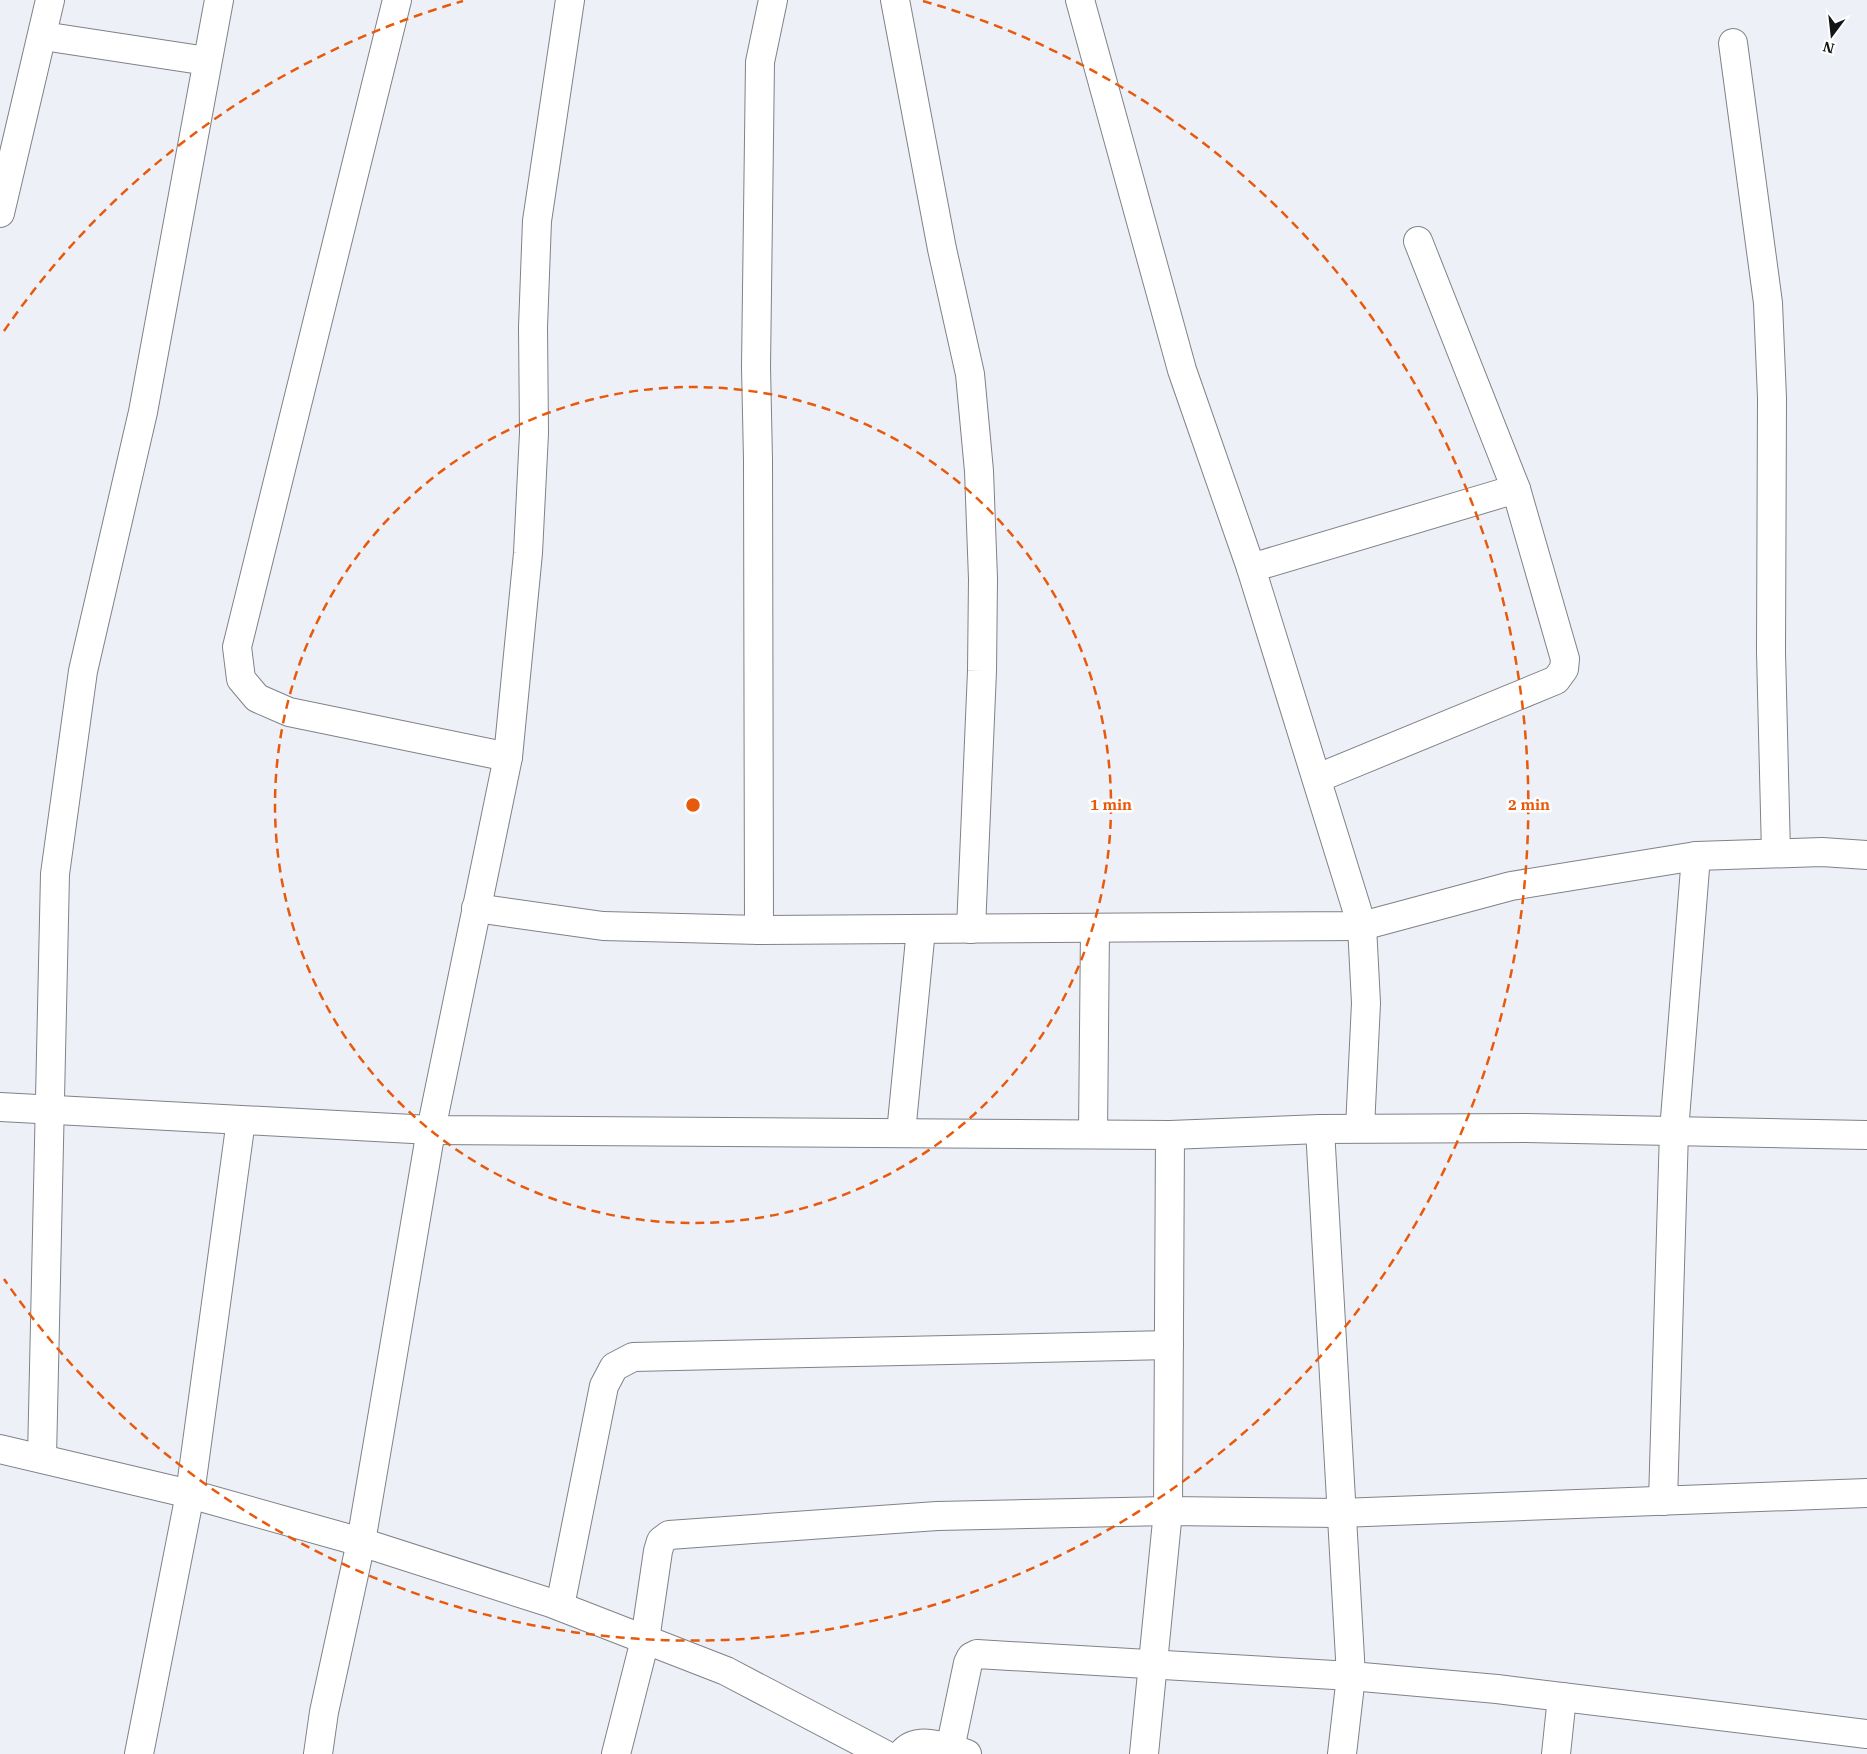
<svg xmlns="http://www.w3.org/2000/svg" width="1867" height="1754" viewBox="0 0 1867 1754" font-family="'IBM Plex Serif',serif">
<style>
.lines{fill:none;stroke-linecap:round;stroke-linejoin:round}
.minor-casing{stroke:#7f8287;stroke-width:30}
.minor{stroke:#fff;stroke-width:28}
.ring{fill:none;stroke:#e8590c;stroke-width:2.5;stroke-dasharray:9 6}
.centre{fill:#e8590c;stroke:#fff;stroke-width:2.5}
.ring-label{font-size:15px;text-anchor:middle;font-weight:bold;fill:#e8590c;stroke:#fff;stroke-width:5;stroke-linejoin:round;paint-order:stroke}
</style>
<rect width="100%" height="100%" fill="#edf0f7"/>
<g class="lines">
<!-- minor casing -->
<g class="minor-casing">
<g id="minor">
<path d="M 397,0 L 237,647 L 241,679 L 257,698 L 289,712 L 508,757"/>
<path d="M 895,0 L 942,249 L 970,374 L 979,471 L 983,579 L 982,671 L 971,929"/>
<path d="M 1080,0 L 1182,370 L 1251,568 L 1362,926 L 1366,1003 L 1360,1128"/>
<path d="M 43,36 L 207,61"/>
<path d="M 1733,43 L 1768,303 L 1772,398 L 1771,652 L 1776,853"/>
<path d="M 0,213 L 50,0"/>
<path d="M 1251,568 L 1516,489"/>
<path d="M 1318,778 L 1556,680 L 1564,669 L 1565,659 L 1516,489 L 1418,241"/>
<path d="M 476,908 L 603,926 L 759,930 L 1362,926 L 1511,886 L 1696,856 L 1822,852 L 1867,855"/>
<path d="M 759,930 L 758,460 L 756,367 L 760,62 L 773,0"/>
<path d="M 0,1107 L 431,1130 L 1170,1135 L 1320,1129 L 1526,1128 L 1867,1135"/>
<path d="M 1320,1129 L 1351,1676 L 1342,1754"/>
<path d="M 901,1133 L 921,929"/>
<path d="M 1093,1134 L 1095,928"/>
<path d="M 0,1449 L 190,1494 L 361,1542 L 551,1603 L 726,1671 L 884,1754"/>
<path d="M 42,1458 L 55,874 L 83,671 L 143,412 L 219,0"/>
<path d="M 1663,1501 L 1674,1131 L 1696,856"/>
<path d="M 560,1606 L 604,1386 L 614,1367 L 633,1357 L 1169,1345"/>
<path d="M 950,1749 L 968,1663 L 971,1657 L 977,1654 L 1351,1676 L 1497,1689 L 1867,1734"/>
<path d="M 139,1754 L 190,1494 L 241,1120"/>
<path d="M 318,1754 L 324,1712 L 361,1542 L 431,1130 L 508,757 L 528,553 L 534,433 L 533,327 L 537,221 L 570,0"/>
<path d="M 616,1754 L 645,1640 L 658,1551 L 661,1541 L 669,1535 L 937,1516 L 1168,1511 L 1340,1513 L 1867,1493"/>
<path d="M 902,1754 C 917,1734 949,1748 967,1754"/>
<path d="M 1144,1754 L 1168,1511 L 1170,1135"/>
<path d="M 1556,1754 L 1562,1697"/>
</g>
</g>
<!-- minor -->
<use href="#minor" class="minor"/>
</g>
<!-- distance rings -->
<g class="ring">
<circle cx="693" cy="805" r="418"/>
<path d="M4 331A836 836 0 0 1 463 1M923 1A836 836 0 1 1 4 1279"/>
</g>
<circle cx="693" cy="805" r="8" class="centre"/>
<g class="ring-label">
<text x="1111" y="810">1 min</text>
<text x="1529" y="810">2 min</text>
</g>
<!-- north arrow -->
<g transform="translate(1832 35) rotate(195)" stroke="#ffffff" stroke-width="4" paint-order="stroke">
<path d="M0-4L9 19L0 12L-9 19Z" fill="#131416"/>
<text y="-8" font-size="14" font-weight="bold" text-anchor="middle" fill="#131416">N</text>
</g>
</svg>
